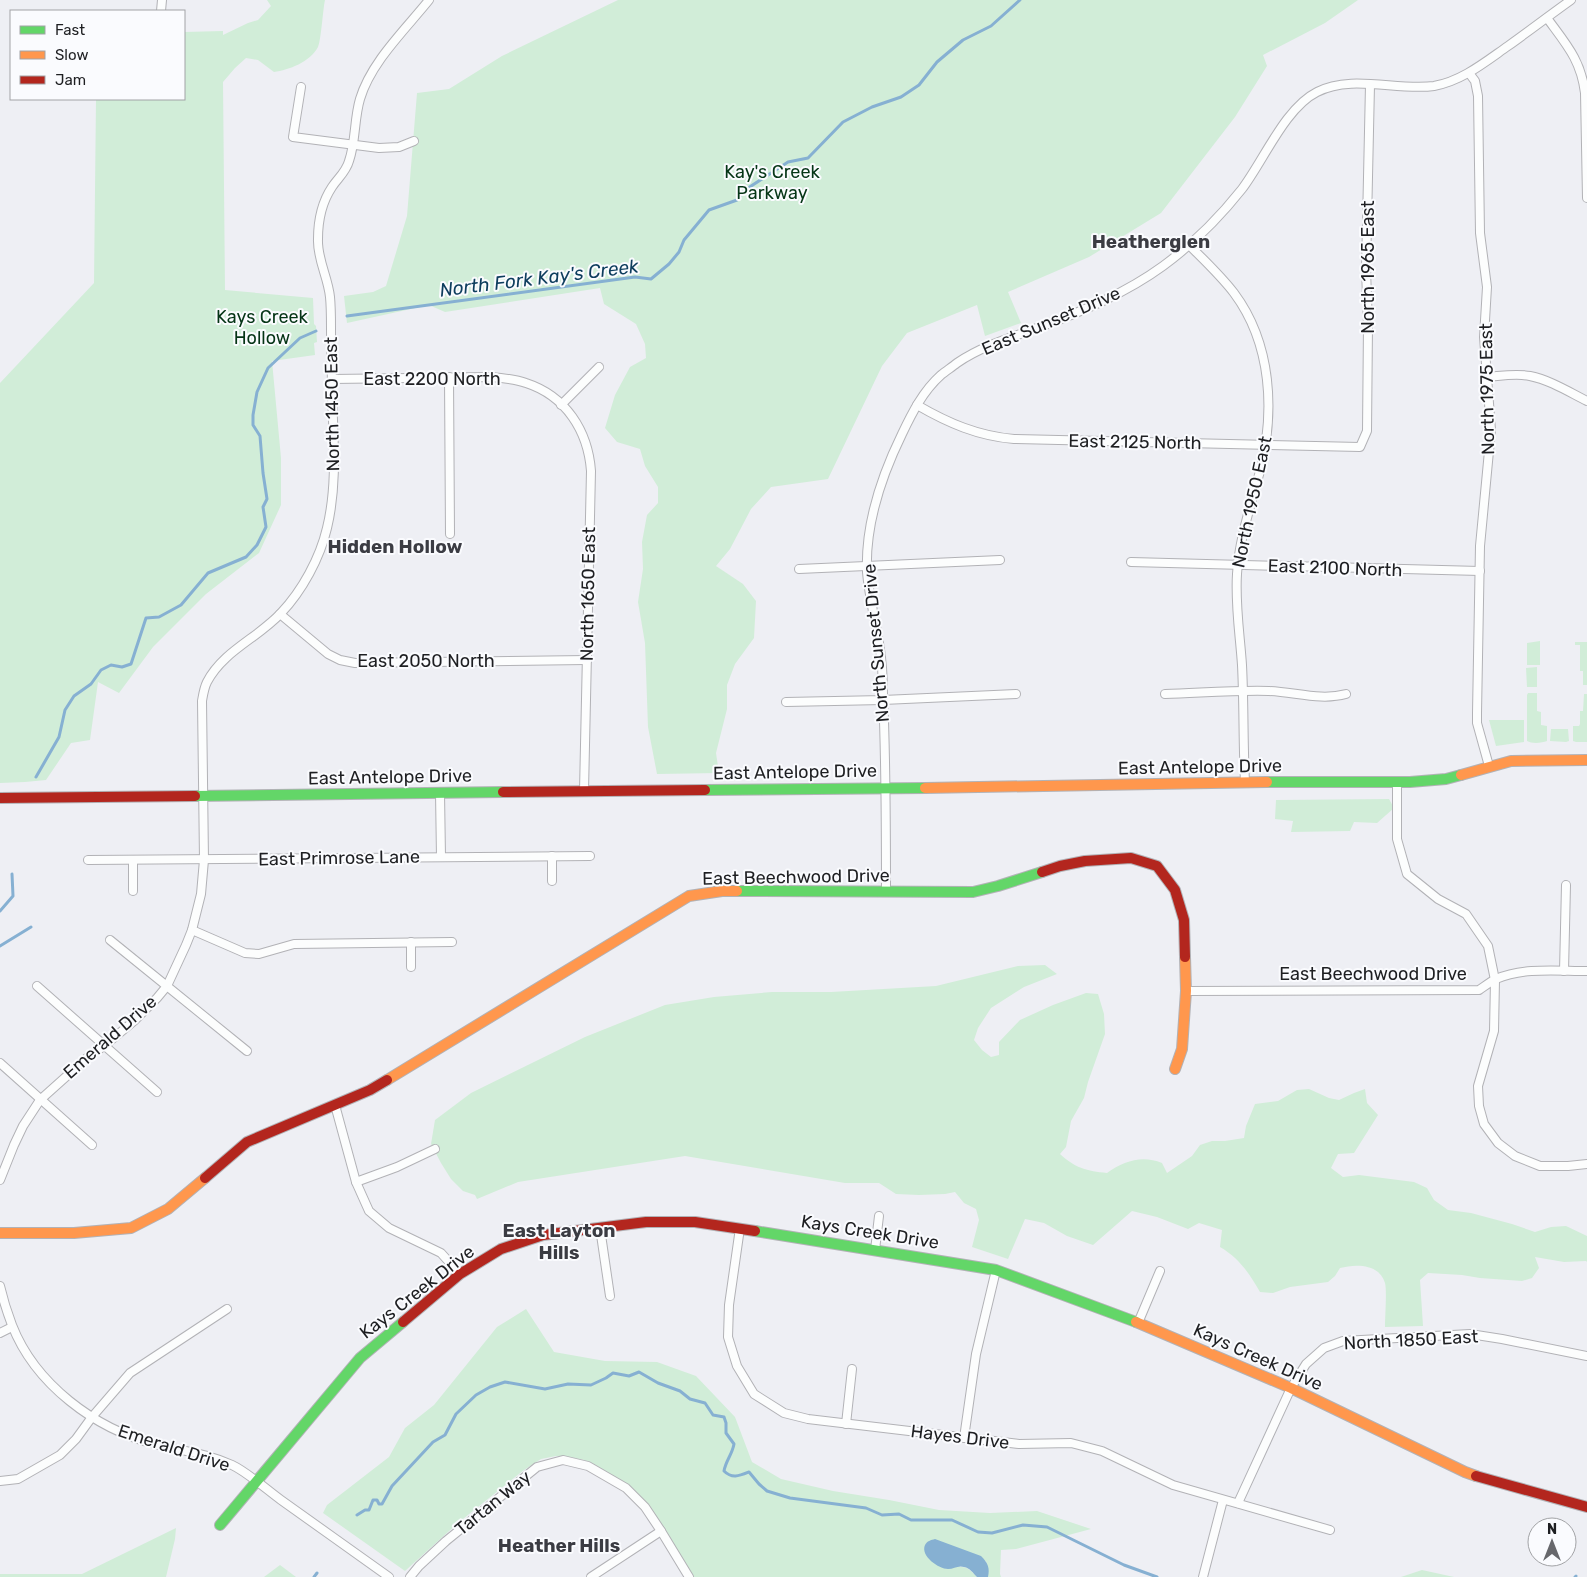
<svg xmlns="http://www.w3.org/2000/svg" width="1587" height="1577" viewBox="0 0 1587 1577" font-family="Rubik,sans-serif">
<style>
.green{fill:#d1edd8}
.water{fill:#86b0d2}
.lines{fill:none;stroke-linecap:round;stroke-linejoin:round}
.stream{stroke:#86b0d2;stroke-width:3}
.street-casing{stroke:#b2b2b6;stroke-width:10}
.fast-casing{stroke:#b2b2b6;stroke-width:12}
.slow-casing{stroke:#b2b2b6;stroke-width:12}
.jam-casing{stroke:#b2b2b6;stroke-width:12}
.street{stroke:#fcfdfd;stroke-width:8}
.fast{stroke:#63d668;stroke-width:10}
.slow{stroke:#ff974d;stroke-width:10}
.jam{stroke:#b3261e;stroke-width:10}
.labels{text-anchor:middle;dominant-baseline:central;stroke-width:4;stroke-linejoin:round;paint-order:stroke}
.park-label{font-size:18px;fill:#053516;stroke:#fafbfe}
.street-label{font-size:18px;fill:#1e1f22;stroke:#fafbfe}
.neighbourhood-label{font-size:19px;font-weight:bold;fill:#3b3c43;stroke:#fafbfe}
.water-label{font-size:19px;font-style:italic;fill:#0d3d5d;stroke:#fafbfe}
</style>
<rect width="100%" height="100%" fill="#eeeff4"/>
<!-- green -->
<g class="green">
<path d="M 267,0 L 325,0 C 323,9 321,41 318,47 C 310,62 289,70 274,72 L 258,60 L 246,58 L 235,68 L 223,82 L 225,290 L 313,298 L 314,324 L 316,326 L 317,342 L 314,343 L 315,355 L 272,361 L 281,458 L 281,505 L 259,553 L 206,594 L 153,647 L 119,693 L 98,682 L 90,740 L 71,743 L 46,780 L 25,782 L 0,783 L 0,383 L 94,283 L 96,99 L 184,99 L 184,32 L 223,31 L 223,35 L 248,23 L 258,20 L 271,6 Z"/>
<path d="M 618,0 L 1358,0 L 1325,23 L 1263,55 L 1267,66 L 1235,117 L 1161,213 L 1089,257 L 1008,292 L 1021,323 L 985,336 L 977,305 L 907,333 L 882,366 L 828,479 L 771,487 L 751,509 L 730,549 L 716,566 L 743,584 L 756,601 L 754,638 L 735,664 L 727,685 L 727,709 L 716,753 L 719,773 L 657,774 L 648,727 L 645,643 L 638,602 L 643,569 L 642,542 L 647,515 L 658,503 L 658,487 L 645,466 L 640,449 L 617,442 L 605,428 L 615,395 L 630,367 L 646,358 L 645,344 L 636,324 L 604,304 L 600,288 L 445,312 L 429,305 L 347,323 L 344,296 L 373,292 L 386,286 L 407,216 L 417,93 L 449,89 L 502,56 Z"/>
<path d="M 1540,641 L 1540,665 L 1527,665 L 1527,643 Z"/>
<path d="M 1575,642 L 1587,642 L 1587,685 L 1583,685 L 1583,671 L 1580,671 L 1580,645 L 1575,645 Z"/>
<path d="M 1537,667 L 1537,687 L 1527,687 L 1526,668 Z"/>
<path d="M 1528,693 L 1537,693 L 1537,711 L 1541,712 L 1541,725 L 1547,726 L 1547,741 C 1542,743 1532,744 1527,741 L 1527,695 Z"/>
<path d="M 1584,694 L 1587,694 L 1587,742 L 1576,742 L 1573,741 L 1573,726 L 1579,726 L 1580,724 L 1580,711 L 1583,711 Z"/>
<path d="M 1489,720 L 1524,720 L 1524,742 L 1496,746 Z"/>
<path d="M 1551,729 L 1568,729 L 1569,741 L 1566,742 L 1550,741 Z"/>
<path d="M 1389,799 L 1394,808 L 1377,823 L 1354,822 L 1350,831 L 1291,832 L 1293,821 L 1275,819 L 1276,800 Z"/>
<path d="M 1045,965 L 1057,974 L 1024,987 L 991,1008 L 978,1028 L 974,1040 L 982,1050 L 991,1057 L 999,1055 L 999,1042 L 1020,1020 L 1053,1005 L 1086,993 L 1098,994 L 1104,1014 L 1105,1034 L 1088,1082 L 1084,1098 L 1071,1121 L 1066,1147 L 1060,1154 C 1075,1168 1087,1171 1107,1173 C 1124,1161 1142,1155 1162,1163 L 1167,1173 L 1192,1156 L 1200,1145 L 1212,1141 L 1225,1141 L 1244,1138 L 1246,1126 L 1255,1104 L 1278,1101 L 1297,1090 L 1309,1089 L 1329,1098 L 1339,1100 L 1354,1093 L 1365,1089 L 1367,1103 L 1378,1115 L 1354,1153 L 1338,1154 L 1331,1168 L 1343,1177 L 1359,1175 L 1414,1182 L 1427,1188 L 1434,1200 L 1448,1210 L 1471,1213 L 1512,1224 L 1535,1232 L 1551,1227 L 1566,1226 L 1587,1236 L 1587,1262 L 1586,1261 L 1564,1262 L 1535,1257 L 1539,1268 L 1532,1278 L 1522,1281 L 1480,1278 L 1462,1275 L 1428,1273 L 1420,1280 L 1423,1326 L 1385,1327 C 1385,1317 1387,1290 1385,1283 C 1379,1263 1355,1264 1340,1268 L 1335,1276 L 1328,1282 L 1290,1287 L 1273,1293 L 1260,1292 C 1249,1273 1239,1258 1220,1247 L 1222,1230 L 1199,1223 L 1188,1229 L 1157,1217 L 1132,1211 L 1093,1245 L 1067,1236 L 1044,1223 L 1025,1219 L 1008,1259 L 972,1247 L 979,1220 L 976,1209 L 964,1203 L 955,1192 L 945,1194 L 919,1195 L 896,1194 L 879,1183 L 845,1183 L 685,1156 L 518,1182 L 477,1199 L 475,1195 L 463,1191 L 451,1179 L 441,1163 L 431,1144 L 435,1120 L 471,1093 L 585,1037 L 665,1005 L 714,997 L 772,992 L 831,992 L 936,986 L 1018,966 Z"/>
<path d="M 526,1309 L 554,1352 L 605,1361 L 657,1362 L 696,1376 L 735,1417 L 752,1462 L 781,1479 L 833,1491 L 889,1500 L 939,1510 L 990,1513 L 1037,1511 L 1091,1529 L 1016,1549 L 1001,1550 L 1000,1574 L 1001,1577 L 988,1577 L 986,1561 L 955,1567 C 966,1566 970,1569 977,1577 L 690,1577 L 634,1495 L 598,1468 L 584,1460 L 570,1457 L 556,1456 L 541,1459 L 524,1470 L 458,1523 L 405,1571 L 323,1513 L 327,1505 L 389,1457 L 405,1428 L 434,1405 L 497,1327 Z"/>
<path d="M 176,1528 L 175,1539 L 166,1577 L 0,1577 L 0,1574 L 82,1574 Z"/>
<path d="M 280,1565 L 296,1577 L 264,1577 Z"/>
<path d="M 1422,1570 L 1454,1577 L 1401,1577 Z"/>
</g>
<!-- water -->
<path class="water" d="M 935,1539 L 981,1556 C 988,1563 990,1568 988,1577 L 977,1577 C 973,1573 970,1568 964,1567 C 958,1565 954,1569 948,1569 C 939,1569 920,1556 925,1545 C 927,1541 931,1540 935,1539 Z"/>
<g class="lines">
<!-- stream -->
<g class="stream">
<path d="M 347,316 L 635,277 L 651,279 L 669,264 L 679,252 L 684,240 L 709,210 L 737,200 L 745,190 L 788,162 L 808,158 L 843,122 L 872,107 L 901,97 L 919,85 L 937,62 L 963,40 L 991,26 L 1020,0"/>
<path d="M 36,777 L 59,737 L 65,710 L 74,696 L 91,684 L 101,670 L 111,665 L 122,667 L 131,664 L 146,618 L 159,617 L 181,605 L 208,573 L 246,557 L 257,545 L 266,527 L 263,507 L 267,499 L 263,473 L 260,436 L 253,425 L 253,415 L 257,392 L 268,368 L 300,338 L 316,331"/>
<path d="M 0,911 L 13,896 L 12,874"/>
<path d="M 0,946 L 31,927"/>
<path d="M 357,1515 L 365,1510 L 369,1510 L 373,1500 L 377,1500 L 379,1504 L 382,1504 L 392,1486 L 433,1442 L 445,1435 L 456,1414 L 476,1395 L 490,1387 L 505,1382 L 545,1389 L 568,1384 L 591,1385 L 606,1378 L 613,1373 L 629,1376 L 639,1372 L 658,1383 L 680,1391 L 690,1399 L 705,1403 L 713,1415 L 724,1417 L 726,1423 L 726,1433 L 734,1444 C 732,1455 726,1460 724,1471 C 732,1479 739,1476 749,1472 L 759,1484 L 767,1491 L 790,1498 L 866,1508 L 882,1515 L 899,1514 L 911,1520 L 952,1520 L 978,1532 L 992,1533 L 1023,1525 L 1047,1527 L 1124,1565 L 1157,1577"/>
<path d="M 314,1577 L 317,1573"/>
<path d="M 1575,1577 L 1576,1576"/>
</g>
<!-- street casing -->
<g class="street-casing">
<g id="street">
<path d="M 161,11 L 162,0"/>
<path d="M 1547,18 C 1566,44 1581,60 1585,93 L 1587,198"/>
<path d="M 1469,73 L 1475,81 L 1478,96 L 1480,233 L 1487,287 L 1484,337 L 1491,430 L 1480,546 L 1477,713 L 1477,723 L 1489,766"/>
<path d="M 301,87 L 293,137 L 379,148 L 399,147 L 414,141"/>
<path d="M 1190,246 C 1205,261 1221,276 1234,293 C 1272,344 1275,412 1260,471 C 1251,505 1239,539 1237,574 C 1235,605 1240,635 1242,665 C 1244,704 1243,743 1245,782"/>
<path d="M 449,377 L 450,534"/>
<path d="M 1487,377 C 1501,376 1516,373 1530,376 C 1550,380 1569,392 1587,401"/>
<path d="M 332,379 L 491,377 C 503,378 515,379 526,383 C 566,396 588,431 591,471 L 584,791"/>
<path d="M 561,405 L 599,367"/>
<path d="M 917,405 C 948,423 978,436 1014,439 L 1360,447 L 1367,431 L 1368,326 L 1366,269 L 1370,85"/>
<path d="M 1131,562 L 1480,571"/>
<path d="M 799,569 L 1000,560"/>
<path d="M 280,614 L 328,654 L 340,660 L 355,663 L 587,660"/>
<path d="M 1165,694 C 1200,693 1235,690 1269,691 C 1295,692 1321,701 1346,694"/>
<path d="M 786,702 L 883,700 L 1016,694"/>
<path d="M 1397,783 L 1397,839 L 1407,874 L 1438,899 L 1466,914 L 1488,946 L 1495,980 L 1494,1031 L 1478,1086 L 1479,1106 L 1484,1124 L 1498,1143 L 1515,1156 L 1540,1166 L 1568,1166 L 1587,1164"/>
<path d="M 440,793 L 441,857"/>
<path d="M 88,860 L 590,856"/>
<path d="M 133,860 L 133,891"/>
<path d="M 552,881 L 552,856"/>
<path d="M 886,891 C 886,826 886,760 883,695 C 883,678 882,660 879,643 C 875,619 869,596 867,572 C 865,524 881,477 902,434 C 912,413 923,391 941,375 C 946,371 952,367 957,363 C 982,346 1012,337 1040,327 C 1083,311 1126,293 1163,266 C 1193,244 1219,218 1242,189 C 1264,160 1285,108 1317,92 C 1351,74 1397,91 1434,86 C 1462,81 1485,62 1508,46 C 1529,31 1550,15 1571,0"/>
<path d="M 192,930 L 245,953 L 259,954 L 294,944 L 452,942"/>
<path d="M 110,940 L 247,1051"/>
<path d="M 411,942 L 411,967"/>
<path d="M 1564,971 L 1566,885"/>
<path d="M 37,986 L 157,1092"/>
<path d="M 1186,991 L 1479,990 C 1485,986 1490,982 1496,979 C 1524,967 1557,971 1587,971"/>
<path d="M 0,1063 L 92,1145"/>
<path d="M 335,1105 L 356,1182 L 369,1211 L 389,1228 L 441,1253 L 460,1274"/>
<path d="M 0,1180 L 14,1145 L 23,1126 L 40,1100 L 88,1057 L 104,1046 L 134,1021 L 157,998 L 167,986 L 186,945 L 192,930 L 201,894 L 204,860 L 202,701 C 203,695 204,688 207,682 C 223,651 258,638 281,613 C 302,591 320,558 327,528 C 338,483 333,436 332,391 C 332,370 331,349 331,328 C 331,318 331,307 330,297 C 328,277 317,259 318,239 C 318,221 322,202 332,187 C 338,178 346,172 349,161 C 356,141 354,119 360,99 C 371,62 405,30 429,0"/>
<path d="M 356,1182 L 397,1167 L 435,1149"/>
<path d="M 600,1228 L 610,1296"/>
<path d="M 740,1228 L 729,1305 L 728,1337 L 737,1366 L 754,1394 L 784,1413 L 808,1419 L 1019,1444 L 1071,1443 L 1102,1451 L 1173,1485 L 1330,1530"/>
<path d="M 875,1250 L 879,1216"/>
<path d="M 0,1286 C 3,1299 7,1312 12,1325 C 35,1384 95,1429 155,1444 C 182,1451 206,1453 232,1465 C 247,1472 266,1489 281,1500 C 317,1526 353,1551 389,1577"/>
<path d="M 1138,1323 L 1160,1271"/>
<path d="M 0,1333 L 12,1327"/>
<path d="M 846,1424 L 852,1369"/>
<path d="M 964,1438 L 976,1354 L 996,1270"/>
<path d="M 0,1481 L 18,1479 L 60,1455 L 76,1439 L 92,1417 L 130,1373 L 227,1309"/>
<path d="M 1238,1503 L 1291,1388 L 1306,1364 L 1324,1348 L 1343,1341 L 1470,1334 L 1502,1339 L 1587,1356"/>
<path d="M 410,1577 L 419,1566 L 446,1541 L 537,1467 L 563,1460 L 588,1466 L 626,1488 L 645,1507 L 661,1531 L 689,1577"/>
<path d="M 591,1577 L 661,1531"/>
<path d="M 1203,1577 L 1223,1500"/>
</g>
</g>
<!-- fast casing -->
<g class="fast-casing">
<g id="fast">
<path d="M 1267,782 L 1410,782 L 1446,779 L 1461,775"/>
<path d="M 705,790 L 925,788"/>
<path d="M 195,796 L 503,792"/>
<path d="M 737,891 L 973,892 L 998,886 L 1042,872"/>
<path d="M 755,1231 L 996,1270 L 1136,1322"/>
<path d="M 220,1525 L 360,1358 L 403,1322"/>
</g>
</g>
<!-- slow casing -->
<g class="slow-casing">
<g id="slow">
<path d="M 1461,775 L 1511,761 L 1587,760"/>
<path d="M 925,788 L 1267,782"/>
<path d="M 1175,1069 L 1182,1049 L 1186,991 L 1185,957"/>
<path d="M 387,1080 L 689,896 L 722,891 L 737,891"/>
<path d="M 0,1233 L 74,1233 L 131,1228 L 168,1209 L 205,1178"/>
<path d="M 1136,1322 L 1291,1388 L 1465,1472 L 1476,1476"/>
</g>
</g>
<!-- jam casing -->
<g class="jam-casing">
<g id="jam">
<path d="M 503,792 L 705,790"/>
<path d="M 0,798 L 195,796"/>
<path d="M 1042,872 L 1060,866 L 1085,861 L 1131,858 L 1157,866 L 1175,890 L 1184,920 L 1185,957"/>
<path d="M 205,1178 L 247,1142 L 370,1090 L 387,1080"/>
<path d="M 403,1322 L 460,1274 L 501,1249 L 543,1235 L 646,1222 L 695,1222 L 755,1231"/>
<path d="M 1476,1476 L 1587,1507"/>
</g>
</g>
<!-- street -->
<use href="#street" class="street"/>
<!-- fast -->
<use href="#fast" class="fast"/>
<!-- slow -->
<use href="#slow" class="slow"/>
<!-- jam -->
<use href="#jam" class="jam"/>
</g>
<g class="labels">
<!-- park labels -->
<g class="park-label">
<text x="772" y="172">Kay's Creek<tspan x="772" dy="21">Parkway</tspan></text>
<text x="262" y="317">Kays Creek<tspan x="262" dy="21">Hollow</tspan></text>
</g>
<!-- street labels -->
<g class="street-label">
<text transform="translate(1368 267) rotate(-90)">North 1965 East</text>
<text transform="translate(1051 321) rotate(-23)">East Sunset Drive</text>
<text x="432" y="379">East 2200 North</text>
<text transform="translate(1487 389) rotate(-91)">North 1975 East</text>
<text transform="translate(332 404) rotate(-91)">North 1450 East</text>
<text transform="translate(1135 442) rotate(1)">East 2125 North</text>
<text transform="translate(1252 502) rotate(-78)">North 1950 East</text>
<text transform="translate(1335 568) rotate(2)">East 2100 North</text>
<text transform="translate(588 594) rotate(-89)">North 1650 East</text>
<text transform="translate(876 643) rotate(-95)">North Sunset Drive</text>
<text x="426" y="661">East 2050 North</text>
<text transform="translate(1200 767) rotate(-1)">East Antelope Drive</text>
<text transform="translate(795 772) rotate(-1)">East Antelope Drive</text>
<text transform="translate(390 777) rotate(-1)">East Antelope Drive</text>
<text transform="translate(339 858) rotate(-1)">East Primrose Lane</text>
<text transform="translate(796 877) rotate(-1)">East Beechwood Drive</text>
<text x="1373" y="974">East Beechwood Drive</text>
<text transform="translate(110 1037) rotate(-41)">Emerald Drive</text>
<text transform="translate(870 1232) rotate(9)">Kays Creek Drive</text>
<text transform="translate(417 1292) rotate(-38)">Kays Creek Drive</text>
<text transform="translate(1411 1340) rotate(-3)">North 1850 East</text>
<text transform="translate(1258 1357) rotate(24)">Kays Creek Drive</text>
<text transform="translate(960 1437) rotate(7)">Hayes Drive</text>
<text transform="translate(174 1448) rotate(18)">Emerald Drive</text>
<text transform="translate(493 1503) rotate(-39)">Tartan Way</text>
</g>
<!-- neighbourhood labels -->
<g class="neighbourhood-label">
<text x="1151" y="241">Heatherglen</text>
<text x="395" y="546">Hidden Hollow</text>
<text x="559" y="1230">East Layton<tspan x="559" dy="22">Hills</tspan></text>
<text x="559" y="1545">Heather Hills</text>
</g>
<!-- water labels -->
<g class="water-label">
<text transform="translate(539 278) rotate(-7)">North Fork Kay's Creek</text>
</g>
</g>
<!-- legend -->
<rect x="10" y="10" width="175" height="90" fill="#fafbfe" stroke="#a2a3a6"/>
<rect x="20" y="26" width="25" height="8" fill="#63d668" stroke="#a2a3a6"/>
<text x="55" y="35" font-size="15" fill="#1e1f22">Fast</text>
<rect x="20" y="51" width="25" height="8" fill="#ff974d" stroke="#a2a3a6"/>
<text x="55" y="60" font-size="15" fill="#1e1f22">Slow</text>
<rect x="20" y="76" width="25" height="8" fill="#b3261e" stroke="#a2a3a6"/>
<text x="55" y="85" font-size="15" fill="#1e1f22">Jam</text>
<!-- north arrow -->
<g transform="translate(1552 1542)"><circle r="24" fill="#fafbfe" stroke="#a2a3a6"/>
<path d="M0-4L9 19L0 12L-9 19Z" fill="#67686c"/>
<text y="-8" font-size="14" font-weight="bold" text-anchor="middle" fill="#1e1f22">N</text>
</g>
</svg>
